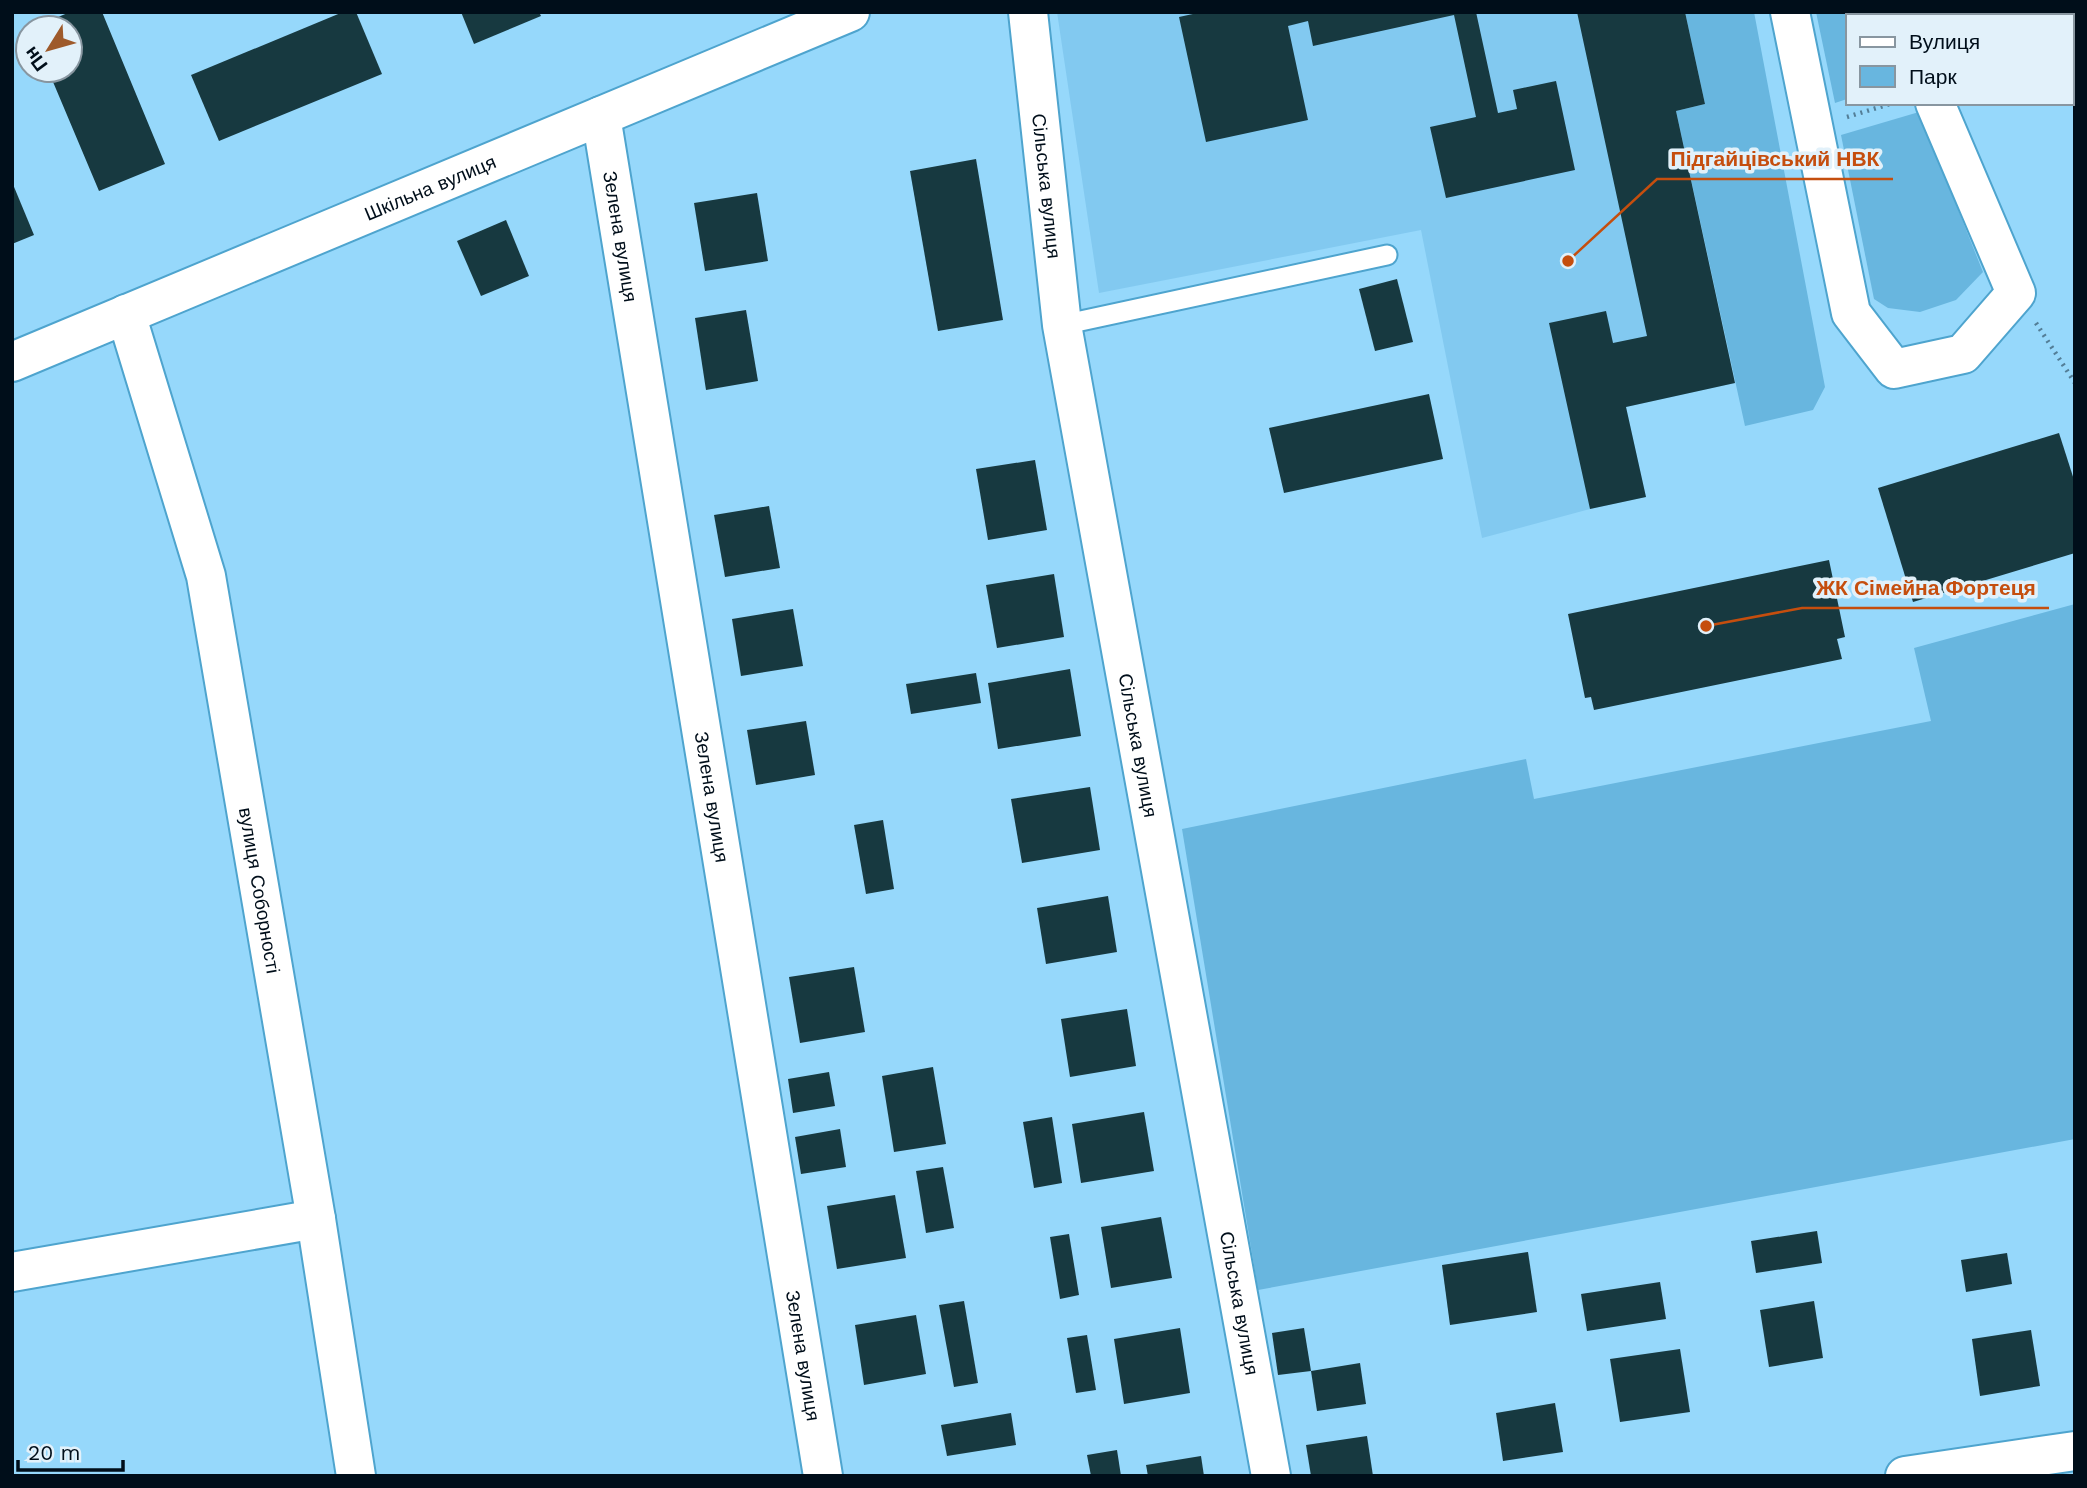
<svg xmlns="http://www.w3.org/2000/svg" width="2087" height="1488" viewBox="0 0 2087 1488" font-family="'Work Sans',sans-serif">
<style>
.built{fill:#82c9f0}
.green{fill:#68b6df}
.building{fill:#173940}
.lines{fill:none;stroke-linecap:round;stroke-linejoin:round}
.lane-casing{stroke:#4ea4ce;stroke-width:23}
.street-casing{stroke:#4ea4ce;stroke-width:42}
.path{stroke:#537e97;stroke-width:4.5;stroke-dasharray:2 5;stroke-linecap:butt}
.lane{stroke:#fff;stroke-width:19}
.street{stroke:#fff;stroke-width:38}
.labels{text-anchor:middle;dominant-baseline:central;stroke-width:7;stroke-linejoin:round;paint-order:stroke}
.street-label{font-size:19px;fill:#000e1a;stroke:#e2f1fa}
.leader{fill:none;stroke:#c54e0e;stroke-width:2.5}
.callout-dot{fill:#c54e0e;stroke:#e2f1fa;stroke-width:2.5}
.callout-label{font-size:21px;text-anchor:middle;font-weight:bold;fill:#c54e0e;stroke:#e2f1fa;stroke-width:7;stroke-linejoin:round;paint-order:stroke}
</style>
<rect width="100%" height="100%" fill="#96d8fb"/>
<!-- built -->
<path class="built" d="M 1057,12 L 1685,12 L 1705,104 L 1676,111 L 1735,383 L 1626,407 L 1646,497 L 1590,509 L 1482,538 L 1421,230 L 1099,293 Z"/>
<!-- green -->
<g class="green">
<path d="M 1685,12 L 1754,12 L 1825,387 L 1813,410 L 1745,426 L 1676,111 L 1705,104 Z"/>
<path d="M 1816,12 L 1879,12 L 1880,16 L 1847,16 L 1847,99 L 1835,103 Z"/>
<path d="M 1919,112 L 1983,272 L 1956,300 L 1920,312 L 1888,308 L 1874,299 L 1841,135 Z"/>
<path d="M 2075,604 L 2075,1139 L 1258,1290 L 1182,829 L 1526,759 L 1534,799 L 1931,721 L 1914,648 Z"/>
</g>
<!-- building -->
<g class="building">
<path d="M 70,12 L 102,12 L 165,164 L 99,191 L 48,70 L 70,70 L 70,28 L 32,28 Z"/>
<path d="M 343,12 L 356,12 L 382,74 L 219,141 L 191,75 Z"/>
<path d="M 461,12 L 539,12 L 541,16 L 474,44 Z"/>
<path d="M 1202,12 L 1476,12 L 1498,113 L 1517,109 L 1513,90 L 1556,81 L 1575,170 L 1446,198 L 1430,127 L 1476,117 L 1454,15 L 1313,46 L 1308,21 L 1288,26 L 1308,120 L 1206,142 L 1179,17 Z"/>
<path d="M 1577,12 L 1685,12 L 1705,104 L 1676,111 L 1735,383 L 1626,407 L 1646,497 L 1590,509 L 1549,323 L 1606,311 L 1613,343 L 1647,336 Z"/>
<path d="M 976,159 L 1003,320 L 938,331 L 910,171 Z"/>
<path d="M 12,182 L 34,235 L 12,244 Z"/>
<path d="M 757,193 L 768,261 L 705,271 L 694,203 Z"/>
<path d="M 506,220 L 529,276 L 481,296 L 457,241 Z"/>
<path d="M 1397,279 L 1413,342 L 1375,351 L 1359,289 Z"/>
<path d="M 746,310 L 758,381 L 706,390 L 695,318 Z"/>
<path d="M 1429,394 L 1443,459 L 1284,493 L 1269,428 Z"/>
<path d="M 2059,433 L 2075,483 L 2075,553 L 1913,602 L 1878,488 Z"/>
<path d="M 1035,460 L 1047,530 L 988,540 L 976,469 Z"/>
<path d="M 769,506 L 780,568 L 725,577 L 714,515 Z"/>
<path d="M 1829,560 L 1845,637 L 1837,639 L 1842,659 L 1594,710 L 1591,697 L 1585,698 L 1568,614 Z"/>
<path d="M 1054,574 L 1064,637 L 997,648 L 986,585 Z"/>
<path d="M 793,609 L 803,666 L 741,676 L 732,619 Z"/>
<path d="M 1070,669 L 1081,736 L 998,749 L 988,683 Z"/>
<path d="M 976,673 L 981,703 L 911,714 L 906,684 Z"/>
<path d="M 806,721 L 815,775 L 756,785 L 747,730 Z"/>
<path d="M 1090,787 L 1100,850 L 1022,863 L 1011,799 Z"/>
<path d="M 883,820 L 894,889 L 866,894 L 854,825 Z"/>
<path d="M 1108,896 L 1117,952 L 1046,964 L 1037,908 Z"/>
<path d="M 854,967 L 865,1032 L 800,1043 L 789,977 Z"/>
<path d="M 1127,1009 L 1136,1066 L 1070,1077 L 1061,1019 Z"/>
<path d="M 933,1067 L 946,1144 L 894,1152 L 882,1076 Z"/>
<path d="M 829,1072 L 835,1106 L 793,1113 L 788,1079 Z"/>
<path d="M 1144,1112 L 1154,1171 L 1081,1183 L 1072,1124 Z"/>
<path d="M 1052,1117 L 1062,1183 L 1034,1188 L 1023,1122 Z"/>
<path d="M 840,1129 L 846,1167 L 801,1174 L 795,1137 Z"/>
<path d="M 943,1167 L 954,1228 L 926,1233 L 916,1171 Z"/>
<path d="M 895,1195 L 906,1258 L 837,1269 L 827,1206 Z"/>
<path d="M 1161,1217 L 1172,1278 L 1111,1288 L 1101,1227 Z"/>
<path d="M 1817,1231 L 1822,1263 L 1756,1273 L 1751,1241 Z"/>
<path d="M 1069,1234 L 1079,1295 L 1060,1299 L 1050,1237 Z"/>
<path d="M 1528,1252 L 1537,1312 L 1450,1325 L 1442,1265 Z"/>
<path d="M 2007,1253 L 2012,1284 L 1966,1292 L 1961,1260 Z"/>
<path d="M 1660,1282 L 1666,1319 L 1587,1331 L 1581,1294 Z"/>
<path d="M 964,1301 L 978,1383 L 954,1387 L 939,1305 Z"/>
<path d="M 1814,1301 L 1823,1358 L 1769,1367 L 1760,1310 Z"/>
<path d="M 916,1315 L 926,1374 L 864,1385 L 855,1325 Z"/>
<path d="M 1180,1328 L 1190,1393 L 1124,1404 L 1114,1339 Z"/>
<path d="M 1304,1328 L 1311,1371 L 1278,1375 L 1272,1333 Z"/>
<path d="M 2031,1330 L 2040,1386 L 1980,1396 L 1972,1339 Z"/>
<path d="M 1087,1335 L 1096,1390 L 1076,1393 L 1067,1338 Z"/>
<path d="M 1680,1349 L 1690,1412 L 1620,1422 L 1610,1359 Z"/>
<path d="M 1360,1363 L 1366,1404 L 1317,1411 L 1311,1371 Z"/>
<path d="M 1555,1403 L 1563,1452 L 1503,1461 L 1496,1413 Z"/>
<path d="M 1011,1413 L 1016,1445 L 947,1456 L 941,1425 Z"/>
<path d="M 1367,1436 L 1373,1476 L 1311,1476 L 1306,1445 Z"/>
<path d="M 1117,1450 L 1121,1476 L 1091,1476 L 1087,1455 Z"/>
<path d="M 1201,1456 L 1204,1476 L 1148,1476 L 1146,1465 Z"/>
</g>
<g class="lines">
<!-- lane casing -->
<g class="lane-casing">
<path id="lane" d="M 1062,325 L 1387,255"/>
</g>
<!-- street casing -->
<g class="street-casing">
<g id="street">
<path id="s1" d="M 1028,12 L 1062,325 L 1271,1476"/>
<path d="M 1790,12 L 1851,313 L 1894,369 L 1963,354 L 2016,293 L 1935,103"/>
<path d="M 1897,12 L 1899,16"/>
<path id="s2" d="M 601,116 L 823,1476"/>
<path id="s3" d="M 126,314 L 206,576 L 316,1219 L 356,1476"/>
<path id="s4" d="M 12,362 L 850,12"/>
<path d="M 12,1272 L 316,1219"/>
<path d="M 1905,1476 L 2075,1451"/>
</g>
</g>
<!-- path -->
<g class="path">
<path d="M 1847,117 L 1893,103"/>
<path d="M 2036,323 L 2075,383"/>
</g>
<!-- lane -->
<use href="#lane" class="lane"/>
<!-- street -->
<use href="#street" class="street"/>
</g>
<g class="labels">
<!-- street labels -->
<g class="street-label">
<text stroke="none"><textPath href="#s1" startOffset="175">Сільська вулиця</textPath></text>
<text stroke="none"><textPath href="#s4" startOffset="453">Шкільна вулиця</textPath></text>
<text stroke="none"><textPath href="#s2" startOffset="122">Зелена вулиця</textPath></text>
<text stroke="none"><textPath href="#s1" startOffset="742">Сільська вулиця</textPath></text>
<text stroke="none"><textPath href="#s2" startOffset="690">Зелена вулиця</textPath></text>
<text stroke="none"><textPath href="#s3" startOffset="593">вулиця Соборності</textPath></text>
<text stroke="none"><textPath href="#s1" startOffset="1309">Сільська вулиця</textPath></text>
<text stroke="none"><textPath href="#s2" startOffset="1256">Зелена вулиця</textPath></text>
</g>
</g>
<!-- callouts -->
<path class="leader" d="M1568 261L1657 179H1893M1706 626L1802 608H2049"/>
<g class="callout-dot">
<circle cx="1568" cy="261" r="7"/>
<circle cx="1706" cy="626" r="7"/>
</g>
<g class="callout-label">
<text x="1775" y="166">Підгайцівський НВК</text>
<text x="1926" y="595">ЖК Сімейна Фортеця</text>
</g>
<!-- border -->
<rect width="2087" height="1488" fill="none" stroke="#000e1a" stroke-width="28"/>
<!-- legend -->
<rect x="1846" y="14" width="228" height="91" fill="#e2f1fa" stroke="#8896a0" stroke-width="2"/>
<rect x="1860" y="37" width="35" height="10" fill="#ffffff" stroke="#8896a0" stroke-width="2"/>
<text x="1909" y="49" font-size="21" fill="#000e1a">Вулиця</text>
<rect x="1860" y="66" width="35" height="21" fill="#68b6df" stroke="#8896a0" stroke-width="2"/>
<text x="1909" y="84" font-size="21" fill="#000e1a">Парк</text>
<!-- north arrow -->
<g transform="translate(49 49) rotate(233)"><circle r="33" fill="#e2f1fa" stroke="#8896a0" stroke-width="2"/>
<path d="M0-5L12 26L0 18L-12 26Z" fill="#9e5a2b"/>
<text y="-10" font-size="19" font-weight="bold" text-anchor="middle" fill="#000e1a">Пн</text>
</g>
<!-- scale -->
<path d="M18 1460v10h105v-10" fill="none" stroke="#000e1a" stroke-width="3.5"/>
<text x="28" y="1460" font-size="21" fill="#000e1a" stroke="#e2f1fa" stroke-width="5" paint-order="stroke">20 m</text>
</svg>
